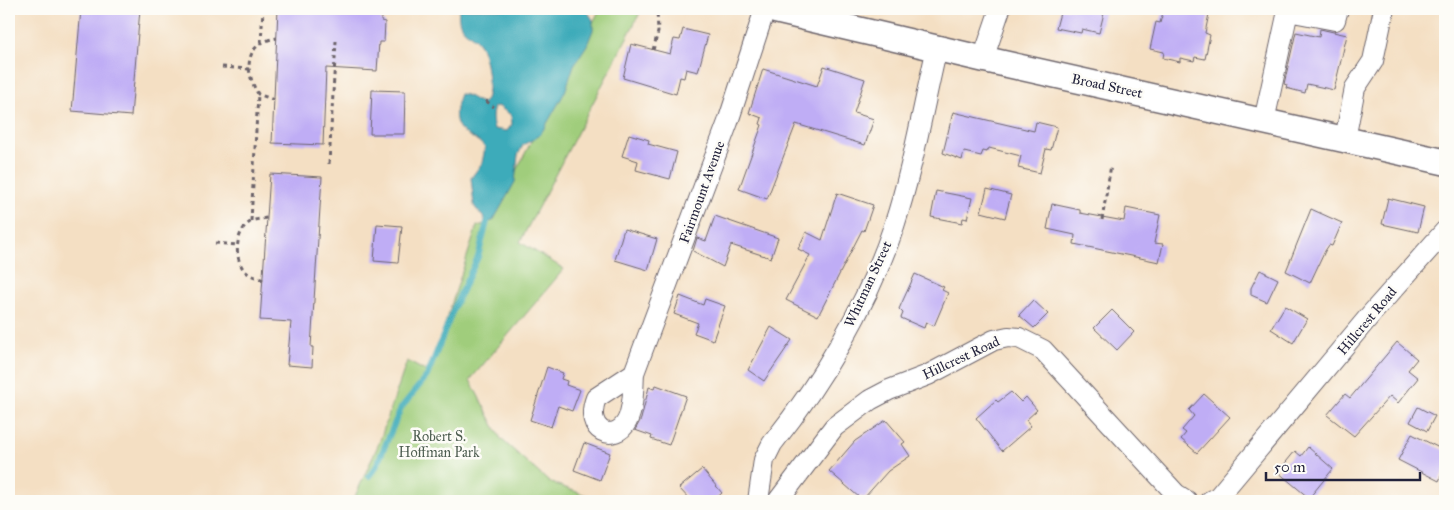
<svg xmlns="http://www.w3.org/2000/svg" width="1454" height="510" viewBox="0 0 1454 510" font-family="'IM FELL Great Primer',serif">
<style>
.green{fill:#a0cd7b;stroke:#61785b}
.water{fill:#3cabba;stroke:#2f667a;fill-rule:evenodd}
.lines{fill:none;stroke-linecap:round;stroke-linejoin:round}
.stream{stroke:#3cabba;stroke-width:6}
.building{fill:#bfadf5}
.minor-casing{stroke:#6c646b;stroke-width:22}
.major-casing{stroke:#6c646b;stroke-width:28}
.path{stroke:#6c646b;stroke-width:3;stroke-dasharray:4 4;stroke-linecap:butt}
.minor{stroke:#fff;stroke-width:20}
.major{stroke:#fff;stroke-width:25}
.labels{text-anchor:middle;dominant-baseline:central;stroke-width:5;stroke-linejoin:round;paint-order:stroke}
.street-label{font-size:14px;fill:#22223b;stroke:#fdfcf7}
.park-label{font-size:14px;fill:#4e5e51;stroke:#fdfcf7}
</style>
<rect width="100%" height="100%" fill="#fdfcf7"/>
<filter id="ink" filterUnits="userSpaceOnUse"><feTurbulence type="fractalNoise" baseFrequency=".02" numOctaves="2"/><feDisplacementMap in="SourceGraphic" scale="10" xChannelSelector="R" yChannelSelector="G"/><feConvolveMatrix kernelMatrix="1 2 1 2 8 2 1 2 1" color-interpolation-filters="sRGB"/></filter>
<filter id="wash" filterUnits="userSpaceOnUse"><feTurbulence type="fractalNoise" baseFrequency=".0096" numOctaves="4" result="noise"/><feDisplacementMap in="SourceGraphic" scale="20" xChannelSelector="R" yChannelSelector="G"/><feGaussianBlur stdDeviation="1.12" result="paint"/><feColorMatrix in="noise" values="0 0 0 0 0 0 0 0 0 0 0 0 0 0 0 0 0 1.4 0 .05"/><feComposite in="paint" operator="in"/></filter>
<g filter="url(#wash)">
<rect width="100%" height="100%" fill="#f4dfc3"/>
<!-- green -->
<path class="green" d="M 600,9 L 642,9 L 520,242 L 564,269 L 470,380 L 501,439 L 549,482 L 602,501 L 353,501 L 379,443 L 407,361 L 429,373 L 477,226 L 489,223 Z"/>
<!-- water -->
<path class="water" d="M 459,9 L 586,9 L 593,20 L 593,30 L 587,45 L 574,65 L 565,92 L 545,127 L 539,136 L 523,145 L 518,155 L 515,182 L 493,221 L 487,222 L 474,206 L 471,178 L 482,163 L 485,148 C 479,140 474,139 466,134 C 451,125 455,107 460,94 C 469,94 474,101 483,103 C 493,95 486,58 481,47 C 472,30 456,34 459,9 ZM 498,106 L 511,115 L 512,124 L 507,131 L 494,129 C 492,121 491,115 494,107 Z"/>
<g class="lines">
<!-- stream -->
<path class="stream" d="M 369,476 L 376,467 L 401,408 L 427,376 L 456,303 L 478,257 L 487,222"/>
</g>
<g id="blocks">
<!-- building -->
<g class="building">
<path d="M 81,9 L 140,9 L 131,116 L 72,111 Z"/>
<path d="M 278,9 L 381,9 L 381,21 L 385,22 L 384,42 L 379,42 L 377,71 L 326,68 L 323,145 L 272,143 Z"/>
<path d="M 1061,9 L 1105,9 L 1099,33 L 1082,29 L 1081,33 L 1056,28 Z"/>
<path d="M 1164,9 L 1210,9 L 1205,33 L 1210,35 L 1205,59 L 1195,57 L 1194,61 L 1180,58 L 1180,62 L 1163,58 L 1164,52 L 1150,49 L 1156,22 L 1160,23 Z"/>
<path d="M 683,29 L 708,35 L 698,72 L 686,69 L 684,78 L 680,77 L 676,94 L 623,78 L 631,44 L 670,54 L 674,39 L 680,40 Z"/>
<path d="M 1320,29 L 1347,35 L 1334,90 L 1307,84 L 1305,93 L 1286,88 L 1287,85 L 1284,84 L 1296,32 L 1319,37 Z"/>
<path d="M 824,66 L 865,79 L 854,113 L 874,119 L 865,145 L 796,124 L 767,199 L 739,189 L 762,125 L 760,124 L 762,118 L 749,113 L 763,69 L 817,86 Z"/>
<path d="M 372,90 L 405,91 L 404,134 L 370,134 Z"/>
<path d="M 953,112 L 1034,131 L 1036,122 L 1057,127 L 1051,150 L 1046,149 L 1040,173 L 1018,168 L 1021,156 L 989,148 L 987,152 L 983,151 L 981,156 L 964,152 L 962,160 L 943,153 Z"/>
<path d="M 629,134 L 649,140 L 648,144 L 677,152 L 670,179 L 636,170 L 638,161 L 622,156 Z"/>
<path d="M 270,174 L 322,177 L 311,347 L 313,347 L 312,367 L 287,365 L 291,322 L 260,320 Z"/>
<path d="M 987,189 L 1011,195 L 1005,218 L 981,212 Z"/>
<path d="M 936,191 L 972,198 L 967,219 L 963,218 L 962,223 L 931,217 Z"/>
<path d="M 837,193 L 873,205 L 864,231 L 862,230 L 818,316 L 786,300 L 810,255 L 798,249 L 806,232 L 822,240 Z"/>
<path d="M 1388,198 L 1424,207 L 1418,232 L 1382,224 Z"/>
<path d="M 1052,204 L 1080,210 L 1080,213 L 1124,221 L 1126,208 L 1160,215 L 1154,243 L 1163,244 L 1159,262 L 1074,244 L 1075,235 L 1047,229 Z"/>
<path d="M 1311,209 L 1342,223 L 1332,246 L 1329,245 L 1325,251 L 1310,283 L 1286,271 Z"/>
<path d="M 715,216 L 778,238 L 771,258 L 731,245 L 723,267 L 693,251 L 697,238 L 706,241 Z"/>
<path d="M 377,224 L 402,226 L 398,263 L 374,261 Z"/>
<path d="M 624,229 L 657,239 L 648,270 L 615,260 Z"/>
<path d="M 1260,270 L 1278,279 L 1267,302 L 1251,295 L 1251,288 Z"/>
<path d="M 915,274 L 944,287 L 942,290 L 948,293 L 934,326 L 926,322 L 924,328 L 901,318 L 903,313 L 899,309 Z"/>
<path d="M 680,296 L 703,305 L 705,299 L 725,306 L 713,340 L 694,333 L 698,323 L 674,314 Z"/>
<path d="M 1033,300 L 1048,314 L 1034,328 L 1019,315 Z"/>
<path d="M 1285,306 L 1307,319 L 1293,343 L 1271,329 Z"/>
<path d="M 1112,310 L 1134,332 L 1117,350 L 1094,328 Z"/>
<path d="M 771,327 L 792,340 L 764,381 L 748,370 Z"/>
<path d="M 1397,342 L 1417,359 L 1408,370 L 1418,378 L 1398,403 L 1390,396 L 1354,436 L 1327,415 L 1345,394 L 1350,398 Z"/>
<path d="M 547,367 L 563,373 L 561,379 L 567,381 L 566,385 L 580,390 L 572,411 L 558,406 L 551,427 L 530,420 Z"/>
<path d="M 656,385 L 686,396 L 669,445 L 651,439 L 652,436 L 635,430 L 641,419 L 649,387 L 654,389 Z"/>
<path d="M 1011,392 L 1021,402 L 1026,397 L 1037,410 L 1026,420 L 1031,426 L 1002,451 L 976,418 L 996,400 L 998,402 Z"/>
<path d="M 1204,394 L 1230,417 L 1197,453 L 1181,439 L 1186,433 L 1182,430 L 1194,416 L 1189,410 Z"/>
<path d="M 1418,407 L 1435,416 L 1427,431 L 1410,422 Z"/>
<path d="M 886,420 L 905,442 L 902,444 L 910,456 L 888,471 L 864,498 L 861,496 L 860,498 L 829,471 L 855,441 Z"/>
<path d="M 1412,434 L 1445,451 L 1445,468 L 1439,481 L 1398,460 Z"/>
<path d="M 584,443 L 610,453 L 600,480 L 574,470 Z"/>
<path d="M 1308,447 L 1333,469 L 1309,498 L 1278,472 L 1295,451 L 1301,456 Z"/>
<path d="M 702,469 L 722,493 L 713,501 L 691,501 L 679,488 Z"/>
</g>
</g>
</g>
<g filter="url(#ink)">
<use href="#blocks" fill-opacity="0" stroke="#6c646b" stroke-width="1"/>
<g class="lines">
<!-- minor casing -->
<g class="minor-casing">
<g id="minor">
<path d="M 983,59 L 1000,9"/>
<path d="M 1264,121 L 1288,11 L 1335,20 L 1338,9"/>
<path d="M 1345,139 L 1355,88 L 1373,61 L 1384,9"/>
<path d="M 634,373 L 596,398 C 583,432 615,444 627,421 C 634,407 633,388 634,373 L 728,122 L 765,9"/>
<path d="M 758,501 L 764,460 L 772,444 C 823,380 868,304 894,226 C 913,168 923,107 937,48"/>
<path d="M 778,501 L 834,427 L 870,400 L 889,390 L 928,375 L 994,340 L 1008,337 L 1019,338 L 1043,350 L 1176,494 L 1187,501"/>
<path d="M 1210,501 L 1218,497 L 1372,313 L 1445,231"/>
</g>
</g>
<!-- major casing -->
<g class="major-casing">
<path id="major" d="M 769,9 L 983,59 L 1445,162"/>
</g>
<!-- path -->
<g class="path">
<path d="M 261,43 L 263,9"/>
<path d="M 653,50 L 658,32 L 657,9"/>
<path d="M 222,67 L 249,69"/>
<path d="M 274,100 L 258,94 C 244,70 244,43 277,38"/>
<path d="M 486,101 L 494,107"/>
<path d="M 329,164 L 336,41"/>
<path d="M 1102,220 L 1111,165"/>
<path d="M 251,221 L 258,94"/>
<path d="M 215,243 L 237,245"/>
<path d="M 263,280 C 257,277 250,276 245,271 C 233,258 235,230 252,221 C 256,219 262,219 267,218"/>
</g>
<!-- minor -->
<use href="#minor" class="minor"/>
<!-- major -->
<use href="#major" class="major"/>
</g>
</g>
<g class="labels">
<!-- street labels -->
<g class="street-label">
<text transform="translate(1107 86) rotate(12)">Broad Street</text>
<text transform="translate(702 192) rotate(-70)">Fairmount Avenue</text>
<text transform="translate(868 284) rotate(-65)">Whitman Street</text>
<text transform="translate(1367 321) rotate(-50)">Hillcrest Road</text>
<text transform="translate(961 358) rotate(-25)">Hillcrest Road</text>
</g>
<!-- park labels -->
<g class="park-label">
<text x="439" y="436">Robert S.<tspan x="439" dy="16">Hoffman Park</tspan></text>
</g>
</g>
<!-- margin -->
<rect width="1454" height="510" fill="none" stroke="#fdfcf7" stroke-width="30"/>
<!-- scale -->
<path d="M1266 472v8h154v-8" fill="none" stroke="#22223b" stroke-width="2.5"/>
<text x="1274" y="472" font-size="15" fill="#22223b" stroke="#fdfcf7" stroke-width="4" paint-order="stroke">50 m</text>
</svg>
